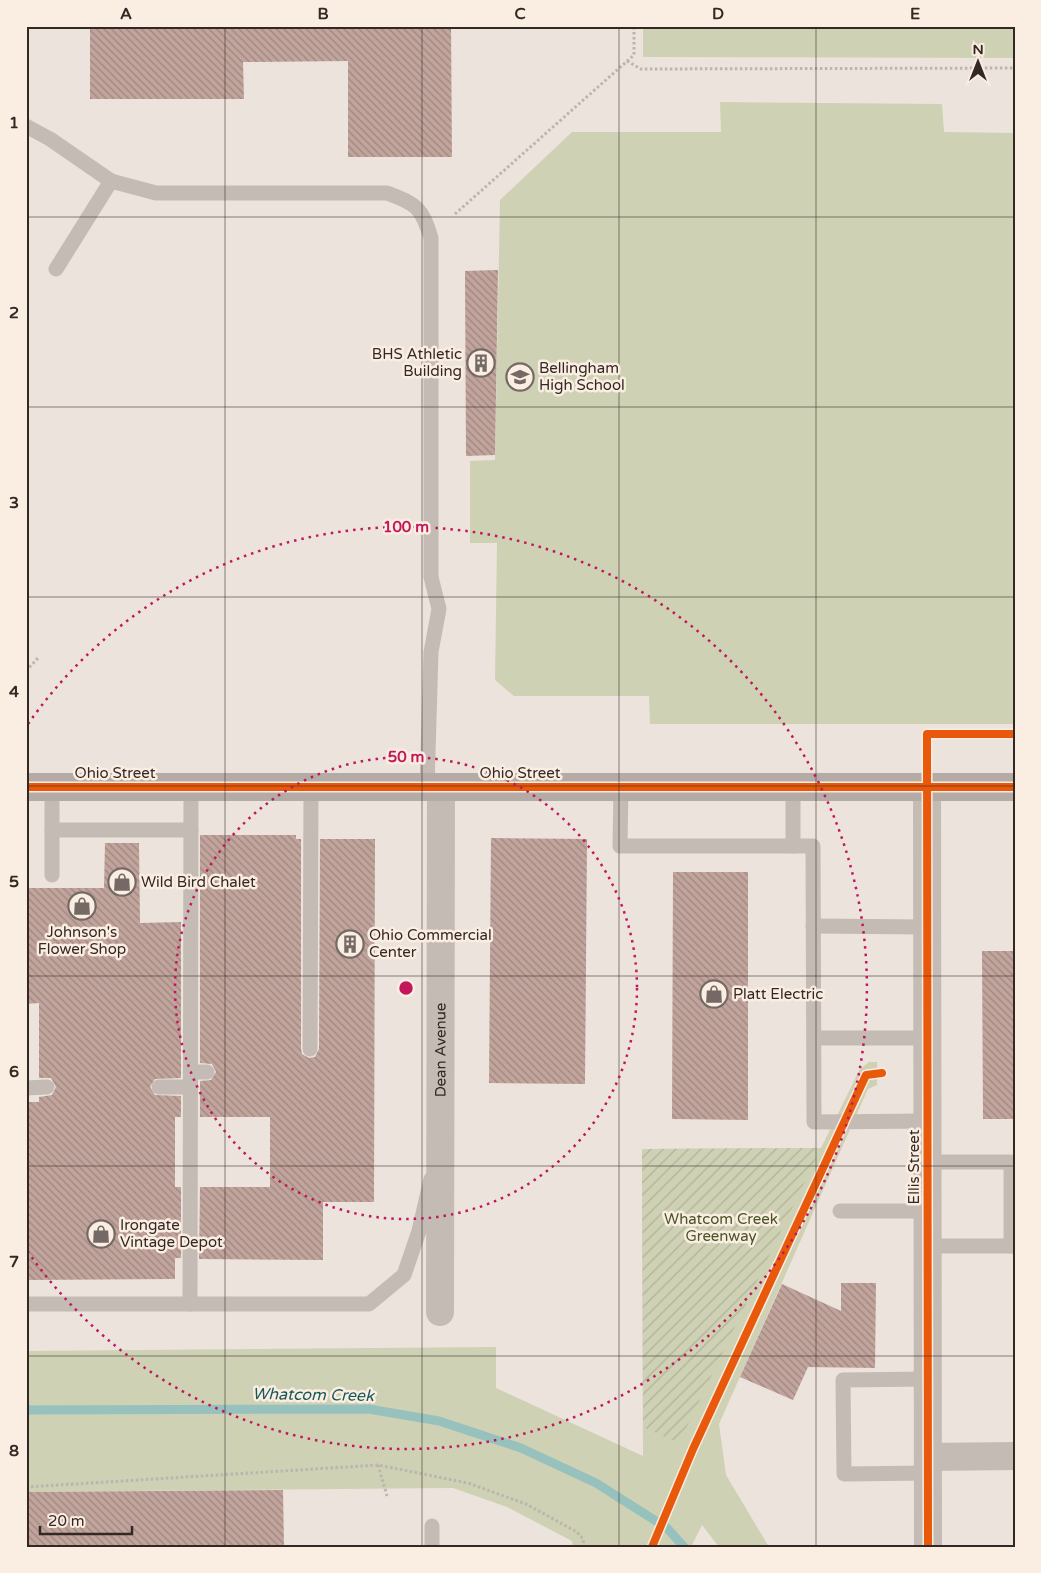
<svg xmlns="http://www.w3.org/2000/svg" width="1041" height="1573" viewBox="0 0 1041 1573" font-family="'Varela Round',sans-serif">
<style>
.park{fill:#ced1b4}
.garden{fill:url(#garden-furrows)}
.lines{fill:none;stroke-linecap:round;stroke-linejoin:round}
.stream{stroke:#97c1bd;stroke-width:9}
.building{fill:url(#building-back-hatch)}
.path{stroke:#bdb4ae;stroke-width:3;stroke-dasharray:2.5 2.5;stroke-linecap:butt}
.lane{stroke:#c4bbb5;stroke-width:15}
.street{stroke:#c4bbb5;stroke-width:28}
.secondary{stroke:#b5aba6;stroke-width:28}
.cycleway-casing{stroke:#faede1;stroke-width:11}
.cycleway{stroke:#e8590c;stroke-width:8}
.grid{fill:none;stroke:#342824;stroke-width:1;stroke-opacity:0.55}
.ring{fill:none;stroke:#c2185b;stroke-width:2.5;stroke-dasharray:2.5 5}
.labels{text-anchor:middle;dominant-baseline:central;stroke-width:5;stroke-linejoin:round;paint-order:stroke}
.poi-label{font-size:15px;fill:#342824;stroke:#faede1;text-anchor:start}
.street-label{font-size:15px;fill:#342824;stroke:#faede1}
.park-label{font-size:15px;fill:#475526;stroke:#faede1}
.water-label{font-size:16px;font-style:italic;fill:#175958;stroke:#faede1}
.centre{fill:#c2185b;stroke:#faede1;stroke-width:2.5}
.ring-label{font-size:15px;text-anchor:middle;font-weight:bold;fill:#c2185b;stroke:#faede1;stroke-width:5;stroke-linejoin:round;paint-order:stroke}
.neatline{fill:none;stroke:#342824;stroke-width:2}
.grid-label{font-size:16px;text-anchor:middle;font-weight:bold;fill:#342824}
</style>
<defs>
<pattern id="garden-furrows" width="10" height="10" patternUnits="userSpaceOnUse" patternTransform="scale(1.25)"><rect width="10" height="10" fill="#ced1b4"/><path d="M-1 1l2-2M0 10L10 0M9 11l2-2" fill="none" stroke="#b2b39b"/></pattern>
<pattern id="building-back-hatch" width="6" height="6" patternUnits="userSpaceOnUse" patternTransform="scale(1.25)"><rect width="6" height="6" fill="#c1a49c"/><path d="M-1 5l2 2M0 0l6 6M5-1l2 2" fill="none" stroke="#9e867f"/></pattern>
</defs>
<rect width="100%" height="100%" fill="#ece3dc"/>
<!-- park -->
<g class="park">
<path d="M 643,26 L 1015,26 L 1015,58 L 643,57 Z"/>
<path d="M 720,102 L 942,104 L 944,132 L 1015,133 L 1015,724 L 650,724 L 649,696 L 514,696 L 495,680 L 497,543 L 470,543 L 470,461 L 495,460 L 500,200 L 572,132 L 721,132 Z"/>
<path d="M 869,1062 L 877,1062 L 877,1085 L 868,1089 L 719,1424 L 726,1475 L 769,1547 L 719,1547 L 702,1525 L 691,1547 L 573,1547 L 572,1541 L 507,1507 L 453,1488 L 26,1492 L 26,1351 L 496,1347 L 496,1388 L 643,1456 L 642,1149 L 821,1148 L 860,1069 Z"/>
</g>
<!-- garden -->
<path class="garden" d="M 821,1148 L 679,1443 L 643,1427 L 642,1149 Z"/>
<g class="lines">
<!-- stream -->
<path class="stream" d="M 26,1410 L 369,1409 L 439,1421 L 521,1448 L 596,1483 L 667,1528 L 684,1547"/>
</g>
<!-- building -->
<g class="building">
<path d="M 90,26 L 451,26 L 452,157 L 348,157 L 348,61 L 243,62 L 244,99 L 90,99 Z"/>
<path d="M 498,270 L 495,455 L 466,456 L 465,271 Z"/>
<path d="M 200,835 L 296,835 L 296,839 L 301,839 L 301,1049 L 302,1054 L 309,1058 L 315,1057 L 319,1049 L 320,839 L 375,839 L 374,1202 L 323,1202 L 323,1260 L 199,1259 L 200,1187 L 270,1187 L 270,1117 L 200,1117 L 200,1081 L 211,1080 L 216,1072 L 212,1064 L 200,1063 Z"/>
<path d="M 491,838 L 587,839 L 585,1084 L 489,1083 Z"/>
<path d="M 105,843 L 139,843 L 140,923 L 181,922 L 181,1078 L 155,1079 L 150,1087 L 155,1095 L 181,1096 L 181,1117 L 175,1117 L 175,1187 L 181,1187 L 181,1258 L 175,1258 L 175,1279 L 26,1280 L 26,1102 L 39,1102 L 39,1097 L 52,1095 L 56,1087 L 51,1078 L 39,1078 L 39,1003 L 26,1004 L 26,888 L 104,888 Z"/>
<path d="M 673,872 L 748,872 L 748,1120 L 672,1119 Z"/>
<path d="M 982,951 L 1015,951 L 1015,1119 L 983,1119 Z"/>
<path d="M 841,1283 L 876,1283 L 875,1368 L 808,1367 L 793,1400 L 740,1377 L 782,1284 L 841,1311 Z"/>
<path d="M 283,1490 L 284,1547 L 26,1547 L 26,1492 Z"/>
</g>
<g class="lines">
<!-- path -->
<g class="path">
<path d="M 627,61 L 641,69 L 1015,68"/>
<path d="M 455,214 L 634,55 L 634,26"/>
<path d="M 26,671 L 38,658"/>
<path d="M 378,1465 L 387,1496"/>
<path d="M 26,1487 L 378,1465 L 468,1483 L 526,1504 L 577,1532 L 583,1539 L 584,1547"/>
</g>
<!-- lane -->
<g class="lane">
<path d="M 26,126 L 50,139 L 111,181"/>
<path d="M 56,269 L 111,181 L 156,193 L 387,193 C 417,204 422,208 431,238 L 431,577 L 439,609 L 431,652 L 427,787"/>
<path d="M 52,787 L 52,830 L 191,830"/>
<path d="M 191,787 L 190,1304 L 369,1304 L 404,1275 L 419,1231 L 431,1179"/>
<path d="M 621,787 L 620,846 L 813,846 L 814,1122 L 927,1121"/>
<path d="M 793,787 L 793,846"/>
<path d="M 52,830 L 52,875"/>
<path d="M 813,926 L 927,927"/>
<path d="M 814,1038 L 927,1038"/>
<path d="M 310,1049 L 311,787"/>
<path d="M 191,1072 L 207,1072"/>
<path d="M 159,1087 L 191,1087"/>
<path d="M 26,1088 L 47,1087"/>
<path d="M 927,1162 L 1011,1162 L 1011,1246"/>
<path d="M 840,1211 L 927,1211"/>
<path d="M 927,1246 L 1015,1246"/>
<path d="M 26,1304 L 190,1304"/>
<path d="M 927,1379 L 843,1380 L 844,1474 L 928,1473"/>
<path d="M 432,1526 L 432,1547"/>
</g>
<!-- street -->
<g class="street">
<path d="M 927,787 L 928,1547"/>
<path id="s1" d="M 440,1312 L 441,787"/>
<path d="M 928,1457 L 1015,1456"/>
</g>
<!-- secondary -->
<path class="secondary" d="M 26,787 L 1015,787"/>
<!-- cycleway casing -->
<g class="cycleway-casing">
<g id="cycleway">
<path d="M 26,787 L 1015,787"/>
<path d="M 652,1547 L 693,1449 L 866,1075 L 882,1073"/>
<path d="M 928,1547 L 927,734 L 1015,734"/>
</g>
</g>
<!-- cycleway -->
<use href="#cycleway" class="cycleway"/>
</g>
<!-- grid -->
<path class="grid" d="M 225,26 L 225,1547M 422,26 L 422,1547M 619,26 L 619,1547M 816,26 L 816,1547M 26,217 L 1015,217M 26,407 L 1015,407M 26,597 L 1015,597M 26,786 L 1015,786M 26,976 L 1015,976M 26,1166 L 1015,1166M 26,1356 L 1015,1356"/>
<!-- distance rings -->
<g class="ring">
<circle cx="406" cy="988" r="231"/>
<path d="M28 724A461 461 0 1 1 28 1252"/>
</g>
<!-- icons -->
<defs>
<g id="building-ring" transform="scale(1.4375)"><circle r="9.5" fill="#faede1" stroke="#746964" stroke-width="1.5"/><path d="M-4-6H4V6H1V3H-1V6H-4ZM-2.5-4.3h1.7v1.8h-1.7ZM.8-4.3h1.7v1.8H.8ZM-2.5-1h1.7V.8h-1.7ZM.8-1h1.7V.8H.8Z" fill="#746964"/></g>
<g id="school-ring" transform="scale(1.4375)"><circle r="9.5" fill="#faede1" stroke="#746964" stroke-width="1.5"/><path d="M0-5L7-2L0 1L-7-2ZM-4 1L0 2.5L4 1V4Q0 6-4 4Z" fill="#746964"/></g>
<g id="shop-ring" transform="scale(1.4375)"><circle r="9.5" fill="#faede1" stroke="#746964" stroke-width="1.5"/><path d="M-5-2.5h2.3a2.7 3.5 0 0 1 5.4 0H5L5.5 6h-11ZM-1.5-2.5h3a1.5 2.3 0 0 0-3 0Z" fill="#746964"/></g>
</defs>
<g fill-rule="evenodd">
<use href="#building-ring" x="481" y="363"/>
<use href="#school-ring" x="520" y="377"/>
<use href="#shop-ring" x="122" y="882"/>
<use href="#shop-ring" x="82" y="906"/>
<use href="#building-ring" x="350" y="944"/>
<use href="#shop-ring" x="714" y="994"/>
<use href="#shop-ring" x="101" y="1234"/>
</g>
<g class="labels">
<!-- poi labels -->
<g class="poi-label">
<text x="462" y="354" text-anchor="end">BHS Athletic<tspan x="462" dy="17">Building</tspan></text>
<text x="539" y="368">Bellingham<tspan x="539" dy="17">High School</tspan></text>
<text x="141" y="882">Wild Bird Chalet</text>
<text x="82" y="932" text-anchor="middle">Johnson's<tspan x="82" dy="17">Flower Shop</tspan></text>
<text x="369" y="935">Ohio Commercial<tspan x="369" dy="17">Center</tspan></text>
<text x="733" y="994">Platt Electric</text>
<text x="120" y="1225">Irongate<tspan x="120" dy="17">Vintage Depot</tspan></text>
</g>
<!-- street labels -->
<g class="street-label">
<text x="115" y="773">Ohio Street</text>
<text x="520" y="773">Ohio Street</text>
<text stroke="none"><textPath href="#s1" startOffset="262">Dean Avenue</textPath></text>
<text transform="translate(914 1167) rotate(-90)">Ellis Street</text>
</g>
<!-- park labels -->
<g class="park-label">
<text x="721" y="1219">Whatcom Creek<tspan x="721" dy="17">Greenway</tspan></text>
</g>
<!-- water labels -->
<g class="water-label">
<text transform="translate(313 1395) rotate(1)">Whatcom Creek</text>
</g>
</g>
<circle cx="406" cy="988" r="8" class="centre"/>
<g class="ring-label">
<text x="406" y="532">100 m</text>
<text x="406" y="762">50 m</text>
</g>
<!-- border -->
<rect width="1041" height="1573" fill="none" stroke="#faede1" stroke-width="55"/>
<!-- north arrow -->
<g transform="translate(978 62)" stroke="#faede1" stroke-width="4" paint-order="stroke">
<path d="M0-4L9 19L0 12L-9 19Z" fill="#342824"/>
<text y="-8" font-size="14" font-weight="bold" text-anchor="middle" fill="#342824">N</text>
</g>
<!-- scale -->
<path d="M40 1526v8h92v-8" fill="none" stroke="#342824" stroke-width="2.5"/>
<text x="48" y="1526" font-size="15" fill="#342824" stroke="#faede1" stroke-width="4" paint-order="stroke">20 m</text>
<rect x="28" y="28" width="986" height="1518" class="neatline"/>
<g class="grid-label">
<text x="126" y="19">A</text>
<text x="323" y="19">B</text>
<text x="520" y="19">C</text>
<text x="718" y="19">D</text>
<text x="915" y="19">E</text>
<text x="14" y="128">1</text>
<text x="14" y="318">2</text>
<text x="14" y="508">3</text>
<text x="14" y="697">4</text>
<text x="14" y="887">5</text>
<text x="14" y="1077">6</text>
<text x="14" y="1267">7</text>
<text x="14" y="1456">8</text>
</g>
</svg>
